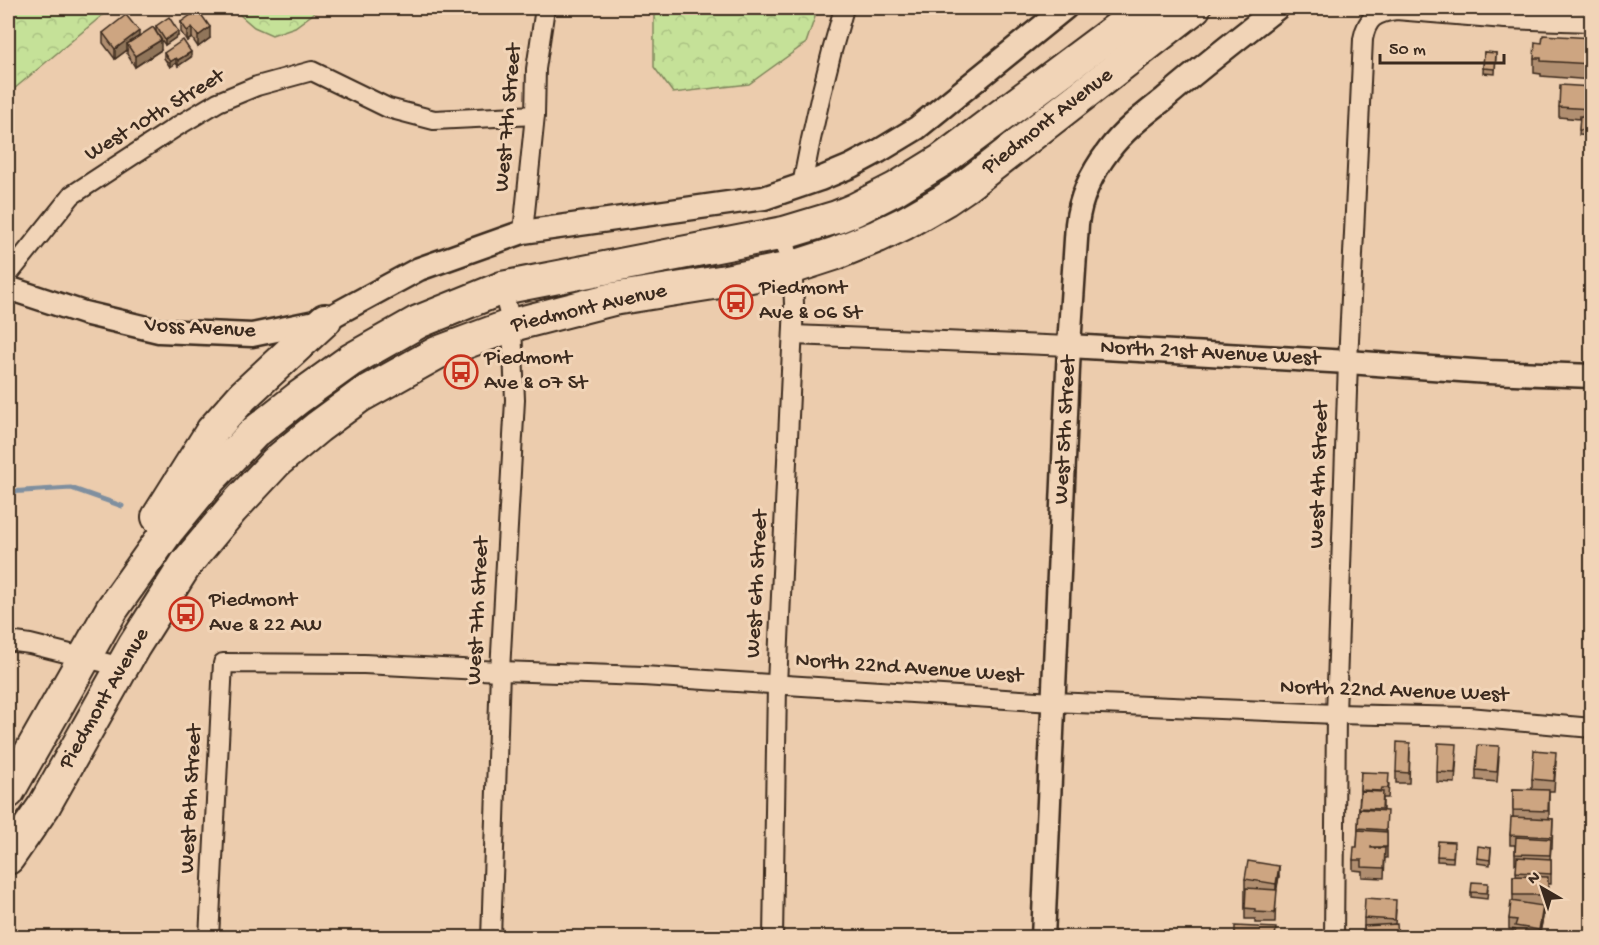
<svg xmlns="http://www.w3.org/2000/svg" width="1599" height="945" viewBox="0 0 1599 945" font-family="'Gochi Hand',sans-serif">
<style>
.forest{fill:url(#forest-crowns);stroke:#80865b;stroke-width:1.5}
.lines{fill:none;stroke-linecap:round;stroke-linejoin:round}
.stream{stroke:#7f8f9f;stroke-width:5}
.minor-casing{stroke:#3b2a1e;stroke-width:22}
.tertiary-casing{stroke:#3b2a1e;stroke-width:27}
.trunk-casing{stroke:#3b2a1e;stroke-width:36}
.minor{stroke:#f1d4b7;stroke-width:18}
.tertiary{stroke:#f1d4b7;stroke-width:22}
.trunk{stroke:#f1d4b7;stroke-width:32}
.wall{fill:#b08e6f;stroke:#3b2a1e;stroke-width:1.5}
.shaded-wall{fill:#90745a;stroke:#3b2a1e;stroke-width:1.5}
.building{fill:#cda581;stroke:#3b2a1e;stroke-width:1.5}
.labels{text-anchor:middle;dominant-baseline:central;stroke-width:6;stroke-linejoin:round;paint-order:stroke}
.street-label{font-size:22px;fill:#3b2a1e;stroke:#f1d4b7}
.poi-label{font-size:22px;fill:#3b2a1e;stroke:#f1d4b7;text-anchor:start}
</style>
<defs>
<pattern id="forest-crowns" width="20" height="18" patternUnits="userSpaceOnUse" patternTransform="scale(1.5)"><rect width="20" height="18" fill="#c5e198"/><path d="M2 6a3 3 0 1 1 6 0M12 15a3 3 0 1 1 6 0" fill="none" stroke="#aac183"/></pattern>
</defs>
<rect width="100%" height="100%" fill="#ecccad"/>
<filter id="ink" filterUnits="userSpaceOnUse"><feTurbulence type="fractalNoise" baseFrequency=".0167" numOctaves="2"/><feDisplacementMap in="SourceGraphic" scale="12" xChannelSelector="R" yChannelSelector="G"/><feConvolveMatrix kernelMatrix="1 2 1 2 8 2 1 2 1" color-interpolation-filters="sRGB"/></filter>
<g filter="url(#ink)">
<!-- forest -->
<g class="forest">
<path d="M 8,8 L 111,8 L 8,94 Z"/>
<path d="M 232,8 L 321,8 L 295,27 L 272,35 L 254,27 Z"/>
<path d="M 654,8 L 818,8 L 806,43 L 749,84 L 673,93 L 654,67 Z"/>
</g>
<g class="lines">
<!-- stream -->
<path class="stream" d="M 8,492 L 71,488 L 122,506"/>
<!-- minor casing -->
<g class="minor-casing">
<g id="minor">
<path d="M 802,185 C 813,125 827,66 844,8"/>
<path d="M 523,232 L 535,115 L 536,69 L 545,8"/>
<path d="M 8,275 L 72,195 L 176,127 L 218,102 L 257,86 L 312,71 L 388,108 L 434,120 L 535,115"/>
<path d="M 793,335 L 1069,346"/>
<path d="M 8,641 L 30,644 L 122,667"/>
<path d="M 209,938 L 223,663 L 364,664 L 500,671 L 643,676 L 1053,702 L 1336,714 L 1469,717 L 1592,728"/>
<path d="M 491,938 L 500,671 L 515,400 L 512,325 L 502,288"/>
<path d="M 773,938 L 777,685 L 794,304 L 793,281 L 784,233"/>
<path d="M 1334,938 L 1336,714 L 1348,362 L 1363,39 C 1367,18 1375,13 1396,10 L 1505,19 L 1592,22"/>
</g>
</g>
<!-- tertiary casing -->
<g class="tertiary-casing">
<g id="tertiary">
<path d="M 8,288 L 84,313 L 159,331 L 252,335 L 325,320 L 419,269 L 523,232 L 764,198 L 820,179 L 851,166 L 879,151 L 917,128 L 1065,8"/>
<path d="M 1069,346 L 1348,362 L 1488,372 L 1592,376"/>
<path d="M 1043,938 L 1069,346 L 1077,224 C 1080,197 1093,171 1109,150 C 1124,130 1144,115 1163,100 C 1200,68 1239,38 1277,8"/>
</g>
</g>
<!-- trunk casing -->
<g class="trunk-casing">
<g id="trunk">
<path d="M 158,517 L 212,431 L 243,396 L 325,320"/>
<path d="M 8,792 L 112,609 L 168,530 L 210,479 L 254,433 L 298,398 L 351,360 L 418,322 L 502,288 L 784,233 L 837,217 L 854,210 L 895,189 L 942,160 L 1145,8"/>
<path d="M 8,858 L 44,806 L 134,646 L 186,564 L 232,509 L 276,462 L 318,427 L 360,396 L 437,353 L 512,325 L 613,299 L 726,281 L 791,268 L 834,254 L 878,236 L 905,223 L 945,200 L 967,185 L 1194,8"/>
</g>
</g>
<!-- minor -->
<use href="#minor" class="minor"/>
<!-- tertiary -->
<use href="#tertiary" class="tertiary"/>
<!-- trunk -->
<use href="#trunk" class="trunk"/>
</g>
<!-- wall -->
<g class="wall">
<path d="M 181,22 L 210,38 L 198,47 L 192,38 L 187,41 L 181,32 Z"/>
<path d="M 156,26 L 178,36 L 165,45 L 156,32 Z"/>
<path d="M 103,33 L 139,37 L 161,50 L 135,67 L 127,54 L 127,50 L 115,59 L 103,43 Z"/>
<path d="M 1592,38 L 1592,80 L 1541,76 L 1541,74 L 1534,73 L 1534,58 L 1542,43 Z"/>
<path d="M 1484,52 L 1496,53 L 1495,74 L 1483,73 Z"/>
<path d="M 164,53 L 191,57 L 178,66 L 176,63 L 170,67 L 164,58 Z"/>
<path d="M 1592,87 L 1592,136 L 1579,135 L 1580,119 L 1559,117 L 1559,107 Z"/>
<path d="M 1410,753 L 1409,783 L 1396,783 L 1396,772 Z"/>
<path d="M 1457,754 L 1455,783 L 1437,782 L 1437,772 Z"/>
<path d="M 1499,757 L 1497,782 L 1476,780 L 1476,770 Z"/>
<path d="M 1556,762 L 1554,791 L 1549,791 L 1549,819 L 1553,819 L 1552,848 L 1551,848 L 1550,859 L 1551,859 L 1551,884 L 1548,884 L 1548,906 L 1537,906 L 1543,917 L 1539,938 L 1515,937 L 1515,930 L 1509,929 L 1509,919 L 1513,902 L 1513,876 L 1516,876 L 1517,864 L 1515,864 L 1515,845 L 1510,845 L 1510,835 L 1513,817 L 1513,789 L 1532,790 L 1532,779 Z"/>
<path d="M 1361,772 L 1389,784 L 1388,798 L 1383,798 L 1383,811 L 1387,832 L 1387,858 L 1385,858 L 1384,878 L 1362,877 L 1362,871 L 1353,870 L 1353,860 L 1357,847 Z"/>
<path d="M 1454,848 L 1453,862 L 1437,861 L 1437,856 Z"/>
<path d="M 1491,848 L 1490,865 L 1477,863 L 1477,858 Z"/>
<path d="M 1279,876 L 1276,890 L 1275,923 L 1255,923 L 1255,919 L 1245,919 L 1245,879 Z"/>
<path d="M 1488,889 L 1487,899 L 1471,897 L 1471,892 Z"/>
<path d="M 1396,910 L 1395,924 L 1364,929 L 1364,918 Z"/>
</g>
<!-- shaded-wall -->
<g class="shaded-wall">
<path d="M 192,27 L 192,38 L 187,41 L 187,31 Z"/>
<path d="M 210,27 L 210,38 L 198,47 L 198,36 Z"/>
<path d="M 139,31 L 139,42 L 127,44 L 127,50 L 115,59 L 115,49 Z"/>
<path d="M 178,31 L 178,36 L 165,45 L 165,40 Z"/>
<path d="M 161,40 L 161,50 L 135,67 L 135,56 Z"/>
<path d="M 191,52 L 191,57 L 178,66 L 178,60 Z"/>
<path d="M 176,58 L 176,63 L 170,67 L 170,62 Z"/>
<path d="M 10,190 L 10,201 L 8,204 L 8,194 Z"/>
<path d="M 1279,866 L 1279,876 L 1276,894 L 1276,884 Z"/>
<path d="M 1543,906 L 1543,917 L 1539,938 L 1539,930 Z"/>
</g>
<!-- building -->
<g class="building">
<path d="M 198,10 L 210,27 L 198,36 L 192,27 L 187,31 L 181,22 Z"/>
<path d="M 126,15 L 139,31 L 115,49 L 103,33 Z"/>
<path d="M 169,17 L 178,31 L 165,40 L 156,26 Z"/>
<path d="M 153,27 L 161,40 L 135,56 L 127,44 Z"/>
<path d="M 1543,35 L 1592,38 L 1592,64 L 1541,61 L 1541,58 L 1534,58 L 1535,42 L 1542,43 Z"/>
<path d="M 183,40 L 191,52 L 178,60 L 176,58 L 170,62 L 164,53 Z"/>
<path d="M 1484,52 L 1496,53 L 1495,69 L 1483,68 Z"/>
<path d="M 1560,85 L 1592,87 L 1591,109 L 1559,107 Z"/>
<path d="M 1580,116 L 1592,117 L 1592,130 L 1579,130 Z"/>
<path d="M 1397,742 L 1410,743 L 1409,773 L 1396,772 Z"/>
<path d="M 1438,743 L 1457,744 L 1455,773 L 1437,772 Z"/>
<path d="M 1478,745 L 1499,746 L 1497,772 L 1476,770 Z"/>
<path d="M 1534,750 L 1556,752 L 1554,781 L 1532,779 Z"/>
<path d="M 1361,772 L 1389,773 L 1388,788 L 1382,788 L 1381,791 L 1360,790 Z"/>
<path d="M 1513,789 L 1549,790 L 1548,811 L 1513,810 Z"/>
<path d="M 1361,791 L 1383,792 L 1382,809 L 1359,808 Z"/>
<path d="M 1359,809 L 1387,811 L 1386,830 L 1358,828 Z"/>
<path d="M 1511,817 L 1553,819 L 1552,837 L 1510,835 Z"/>
<path d="M 1358,830 L 1387,832 L 1387,847 L 1371,847 L 1371,848 L 1385,848 L 1384,868 L 1362,867 L 1362,860 L 1353,860 L 1354,847 L 1357,847 Z"/>
<path d="M 1516,837 L 1551,839 L 1550,855 L 1515,854 Z"/>
<path d="M 1438,841 L 1454,842 L 1453,857 L 1437,856 Z"/>
<path d="M 1478,846 L 1491,848 L 1490,860 L 1477,858 Z"/>
<path d="M 1517,857 L 1551,859 L 1551,874 L 1516,872 Z"/>
<path d="M 1248,861 L 1279,866 L 1276,884 L 1245,879 Z"/>
<path d="M 1513,876 L 1548,877 L 1548,895 L 1513,895 Z"/>
<path d="M 1472,882 L 1488,883 L 1487,893 L 1471,892 Z"/>
<path d="M 1246,888 L 1277,890 L 1275,913 L 1255,912 L 1255,909 L 1245,908 Z"/>
<path d="M 1365,898 L 1396,900 L 1395,920 L 1364,918 Z"/>
<path d="M 1511,901 L 1543,906 L 1539,930 L 1515,926 L 1517,920 L 1509,919 Z"/>
<path d="M 1397,924 L 1398,938 L 1365,938 L 1364,926 Z"/>
<path d="M 1235,926 L 1276,928 L 1275,938 L 1235,938 Z"/>
</g>
</g>
<!-- icons -->
<defs>
<g id="bus-ring" transform="scale(1.725)"><circle r="9.5" fill="#f1d4b7" stroke="#c8321e" stroke-width="1.5"/><path d="M-5-6H5V4H4V6H2V4H-2V6H-4V4H-5ZM-3.5-4V0h7V-4ZM-3.5 1.2v1.5H-2V1.2ZM2 1.2v1.5H3.5V1.2Z" fill="#c8321e"/></g>
</defs>
<g fill-rule="evenodd">
<use href="#bus-ring" x="736" y="302"/>
<use href="#bus-ring" x="461" y="372"/>
<use href="#bus-ring" x="186" y="614"/>
</g>
<g class="labels">
<!-- street labels -->
<g class="street-label">
<text transform="translate(155 116) rotate(-31)">West 10th Street</text>
<text transform="translate(509 118) rotate(-85)">West 7th Street</text>
<text transform="translate(1048 122) rotate(-38)">Piedmont Avenue</text>
<text transform="translate(589 309) rotate(-13)">Piedmont Avenue</text>
<text transform="translate(200 329) rotate(3)">Voss Avenue</text>
<text transform="translate(1210 354) rotate(3)">North 21st Avenue West</text>
<text transform="translate(1066 430) rotate(-87)">West 5th Street</text>
<text transform="translate(1320 475) rotate(-88)">West 4th Street</text>
<text transform="translate(758 584) rotate(-87)">West 6th Street</text>
<text transform="translate(479 611) rotate(-87)">West 7th Street</text>
<text transform="translate(909 669) rotate(4)">North 22nd Avenue West</text>
<text transform="translate(1394 692) rotate(2)">North 22nd Avenue West</text>
<text transform="translate(105 699) rotate(-60)">Piedmont Avenue</text>
<text transform="translate(192 799) rotate(-87)">West 8th Street</text>
</g>
<!-- poi labels -->
<g class="poi-label">
<text x="759" y="289">Piedmont<tspan x="759" dy="25">Ave &amp; 06 St</tspan></text>
<text x="484" y="359">Piedmont<tspan x="484" dy="25">Ave &amp; 07 St</tspan></text>
<text x="209" y="601">Piedmont<tspan x="209" dy="25">Ave &amp; 22 AW</tspan></text>
</g>
</g>
<!-- margin -->
<rect width="1599" height="945" fill="none" stroke="#f1d4b7" stroke-width="30"/>
<rect x="15" y="15" width="1569" height="915" fill="none" stroke="#3b2a1e" stroke-width="2" filter="url(#ink)"/>
<!-- north arrow -->
<g transform="translate(1542 888) rotate(321)" stroke="#f1d4b7" stroke-width="4.5" paint-order="stroke">
<path d="M0-4.5L10 22L0 15L-10 22Z" fill="#3b2a1e"/>
<text y="-9" font-size="16" font-weight="bold" text-anchor="middle" fill="#3b2a1e">N</text>
</g>
<!-- scale -->
<path d="M1380 54v9h124v-9" fill="none" stroke="#3b2a1e" stroke-width="3"/>
<text x="1389" y="54" font-size="18" fill="#3b2a1e" stroke="#f1d4b7" stroke-width="4.5" paint-order="stroke">50 m</text>
</svg>
